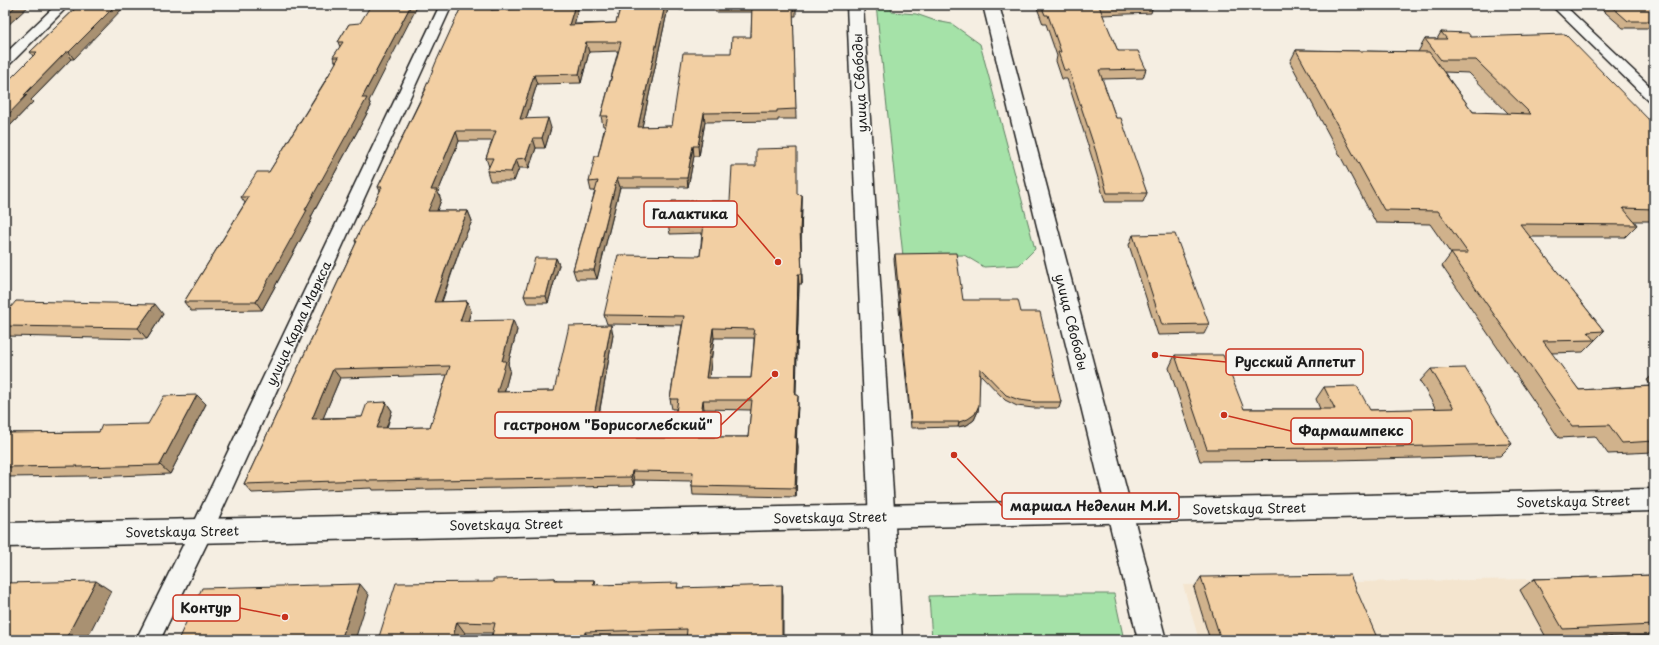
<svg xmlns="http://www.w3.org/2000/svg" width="1659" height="645" viewBox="0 0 1659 645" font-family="'Playpen Sans',sans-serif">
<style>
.built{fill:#f4e5cf}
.green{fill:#a5e2a8;stroke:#607f62}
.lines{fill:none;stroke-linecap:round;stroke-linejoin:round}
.minor-casing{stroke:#1c1c1c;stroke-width:3}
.tertiary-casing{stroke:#1c1c1c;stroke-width:3}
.secondary-casing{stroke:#1c1c1c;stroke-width:3}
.minor{fill:#f6f6f2;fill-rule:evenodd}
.tertiary{fill:#f6f6f2;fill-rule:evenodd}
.secondary{fill:#f6f6f2;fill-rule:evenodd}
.wall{fill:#d0b28c;stroke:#1c1c1c;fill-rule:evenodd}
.shaded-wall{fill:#a99172;stroke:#1c1c1c}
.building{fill:#f2cfa3;stroke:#1c1c1c;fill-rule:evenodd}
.labels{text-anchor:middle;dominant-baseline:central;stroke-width:3.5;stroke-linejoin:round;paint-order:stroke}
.street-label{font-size:13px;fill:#1c1c1c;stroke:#f6f6f2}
.leader{fill:none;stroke:#c8321e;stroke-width:1.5}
.callout-dot{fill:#c8321e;stroke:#f6f6f2;stroke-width:1.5}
.callout{fill:#f6f6f2;stroke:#c8321e;stroke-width:1.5}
.callout-label{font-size:14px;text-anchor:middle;font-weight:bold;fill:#1c1c1c}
</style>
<rect width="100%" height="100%" fill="#f5eee2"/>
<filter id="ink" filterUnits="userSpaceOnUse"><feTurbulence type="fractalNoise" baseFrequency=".025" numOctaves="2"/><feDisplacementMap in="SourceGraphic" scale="8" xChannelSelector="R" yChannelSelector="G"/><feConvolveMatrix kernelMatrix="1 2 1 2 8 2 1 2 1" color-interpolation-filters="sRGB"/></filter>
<g filter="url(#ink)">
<!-- built -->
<path class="built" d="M 1654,577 L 1654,640 L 1199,640 L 1183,585 Z"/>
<!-- green -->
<g class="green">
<path d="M 876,5 L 890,5 L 892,12 L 916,14 L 936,21 L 952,24 L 980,44 L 1035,249 L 1019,265 L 984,267 L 964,255 L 903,256 Z"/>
<path d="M 1017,594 L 1114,594 L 1124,640 L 932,640 L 929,596 Z"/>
</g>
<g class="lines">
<!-- minor casing -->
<g class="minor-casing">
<g id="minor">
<path d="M 56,5 L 69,5 L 10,64 L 5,65 L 5,54 Z"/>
<path d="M 440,5 L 452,5 L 210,537 L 160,640 L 136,640 L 194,523 Z"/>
<path d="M 1551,5 L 1564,5 L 1654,90 L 1654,102 L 1649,101 Z"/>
</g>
</g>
<!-- tertiary casing -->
<g class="tertiary-casing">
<path id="tertiary" d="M 1654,489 L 1654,511 L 5,547 L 5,523 Z"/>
</g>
<!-- secondary casing -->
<g class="secondary-casing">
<g id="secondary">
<path d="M 847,5 L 863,5 L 902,640 L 874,640 Z"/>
<path d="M 983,5 L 999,5 L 1166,640 L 1138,640 Z"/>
</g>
</g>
<!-- minor -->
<use href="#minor" class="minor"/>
<!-- tertiary -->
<use href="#tertiary" class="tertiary"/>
<!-- secondary -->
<use href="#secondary" class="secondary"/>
</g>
<!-- wall -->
<g class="wall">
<path d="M 79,5 L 74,59 L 71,59 L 31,100 L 33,102 L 5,131 L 5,84 L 33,56 L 30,52 Z"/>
<path d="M 462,5 L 500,5 L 498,9 L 541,8 L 579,5 L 574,24 L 616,23 L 621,5 L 796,5 L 796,16 L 793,16 L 796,119 L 778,119 L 778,121 L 705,122 L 699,156 L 694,156 L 688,187 L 620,187 L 597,279 L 576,279 L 573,270 L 595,191 L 591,191 L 589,182 L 598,156 L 605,126 L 603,126 L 601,116 L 618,51 L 589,52 L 581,83 L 537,84 L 526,119 L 551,128 L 545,148 L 536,148 L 529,168 L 519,168 L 514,181 L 490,181 L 487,171 L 489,167 L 486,158 L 492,141 L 459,141 L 438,192 L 441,200 L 437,211 L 468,211 L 472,221 L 462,243 L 442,302 L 467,301 L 471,311 L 468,321 L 517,330 L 508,364 L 510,370 L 504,392 L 554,391 L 613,335 L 596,432 L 637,431 L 639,438 L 672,438 L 676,409 L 672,409 L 670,399 L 682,325 L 607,324 L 604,315 L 700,256 L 702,233 L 670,234 L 668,224 L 730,201 L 802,195 L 802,204 L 801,240 L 802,284 L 799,284 L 796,395 L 798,404 L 796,438 L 797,438 L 798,447 L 796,497 L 693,495 L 692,486 L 692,481 L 634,480 L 634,486 L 373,490 L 372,488 L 252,493 L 244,484 L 356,243 L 355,241 L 365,222 L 380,191 L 378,187 L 425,90 L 425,89 ZM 668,8 L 682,10 L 682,9 L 714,8 L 715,12 L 752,12 L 751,37 L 731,53 L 672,126 L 642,127 ZM 714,338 L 754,338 L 754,342 L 751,378 L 709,378 ZM 447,375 L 430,427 L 387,428 L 392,411 L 386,402 L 362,417 L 323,418 L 340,378 ZM 704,409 L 751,410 L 748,437 L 701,437 Z"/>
<path d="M 1036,5 L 1153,5 L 1151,13 L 1102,15 L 1118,51 L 1146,69 L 1143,78 L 1102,79 L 1116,118 L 1147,193 L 1143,202 L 1105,202 L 1093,161 L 1067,79 L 1062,79 L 1056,61 L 1057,56 L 1046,24 L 1043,24 Z"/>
<path d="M 1597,5 L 1653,5 L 1654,6 L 1654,28 L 1623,28 Z"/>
<path d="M 349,24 L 369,101 L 371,106 L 311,217 L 312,219 L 262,310 L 191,311 L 184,302 L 245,203 L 241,197 L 269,172 L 336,63 L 333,57 L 340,47 L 338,42 Z"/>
<path d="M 1654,28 L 1654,32 L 1652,30 Z"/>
<path d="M 1441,32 L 1471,37 L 1654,125 L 1654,221 L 1634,221 L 1637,225 L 1625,237 L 1530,237 L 1604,331 L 1583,352 L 1551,353 L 1579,390 L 1651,386 L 1647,380 L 1654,374 L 1654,452 L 1608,454 L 1595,436 L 1559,438 L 1442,266 L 1451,254 L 1430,224 L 1376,223 L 1290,62 L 1296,50 L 1418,52 L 1425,39 L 1437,39 ZM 1444,72 L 1469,73 L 1509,114 L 1473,112 Z"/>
<path d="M 1133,235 L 1209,324 L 1204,334 L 1158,335 L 1129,245 Z"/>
<path d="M 895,254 L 963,300 L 1021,312 L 1061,402 L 1059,408 L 1033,408 L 1017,406 L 1005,400 L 980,374 L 978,411 L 974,420 L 967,425 L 958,427 L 911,428 L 894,259 Z"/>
<path d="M 556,258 L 559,265 L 548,303 L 527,303 L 524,296 Z"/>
<path d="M 5,314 L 163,314 L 147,339 L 6,336 L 5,334 Z"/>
<path d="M 1175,355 L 1244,409 L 1320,409 L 1316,399 L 1324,387 L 1370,410 L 1436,409 L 1420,381 L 1431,369 L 1512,444 L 1500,456 L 1336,460 L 1200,461 L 1169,368 Z"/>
<path d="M 206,404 L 170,474 L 88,477 L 87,476 L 5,477 L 5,433 L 99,432 L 148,424 Z"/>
<path d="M 1654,575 L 1654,635 L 1547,639 L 1520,590 L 1534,579 Z"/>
<path d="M 1201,577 L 1378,640 L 1210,640 L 1194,588 Z"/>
<path d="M 555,578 L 557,580 L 594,580 L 596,585 L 679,588 L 783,596 L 686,639 L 659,640 L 491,640 L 492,633 L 465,633 L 378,640 L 493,582 Z"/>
</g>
<!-- shaded-wall -->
<g class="shaded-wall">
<path d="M 17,5 L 30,5 L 5,28 L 5,16 Z"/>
<path d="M 116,5 L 126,5 L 74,59 L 69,52 Z"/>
<path d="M 411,5 L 418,5 L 369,101 L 371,106 L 311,217 L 312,219 L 262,310 L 256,302 L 305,210 L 362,98 Z"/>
<path d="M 493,5 L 500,5 L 494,19 L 491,10 Z"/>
<path d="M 575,5 L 579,5 L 572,34 L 569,25 Z"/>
<path d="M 665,5 L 668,5 L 668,8 L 640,136 L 638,127 Z"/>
<path d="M 586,42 L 589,52 L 581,83 L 579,74 Z"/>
<path d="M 66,52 L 71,59 L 31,100 L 33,102 L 5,131 L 5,118 L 24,95 Z"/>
<path d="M 534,75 L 537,84 L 523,128 L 520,119 Z"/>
<path d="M 704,113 L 705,122 L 699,156 L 698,146 Z"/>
<path d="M 548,118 L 551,128 L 545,148 L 542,138 Z"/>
<path d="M 456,131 L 459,141 L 438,192 L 441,200 L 433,221 L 428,211 L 431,190 Z"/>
<path d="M 533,138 L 536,148 L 529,168 L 526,158 Z"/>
<path d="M 693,146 L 694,156 L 688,187 L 687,178 Z"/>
<path d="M 516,159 L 519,168 L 514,181 L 511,172 Z"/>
<path d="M 617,178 L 620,187 L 597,279 L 594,270 Z"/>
<path d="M 802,195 L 802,204 L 801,240 L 802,284 L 800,230 Z"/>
<path d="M 468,211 L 472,221 L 462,243 L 438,311 L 434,302 L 458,233 Z"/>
<path d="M 556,258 L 559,265 L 548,303 L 546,296 Z"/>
<path d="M 798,274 L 799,284 L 795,404 L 795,395 Z"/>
<path d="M 467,301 L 471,311 L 465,331 L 460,321 Z"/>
<path d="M 155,304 L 163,314 L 147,339 L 138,328 Z"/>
<path d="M 513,320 L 517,330 L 508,364 L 510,370 L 502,401 L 497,392 L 502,361 Z"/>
<path d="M 611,325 L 613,335 L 594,441 L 591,432 Z"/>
<path d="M 713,328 L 714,338 L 708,387 L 706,378 Z"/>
<path d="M 333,369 L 340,378 L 319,428 L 312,419 Z"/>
<path d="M 197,395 L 206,404 L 170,474 L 160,465 Z"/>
<path d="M 798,395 L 798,404 L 796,447 L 795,438 Z"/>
<path d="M 703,400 L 704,409 L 700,446 L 698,437 Z"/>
<path d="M 386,402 L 392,411 L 383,437 L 377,428 Z"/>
<path d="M 979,405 L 978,411 L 974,420 L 967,425 L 958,427 L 959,422 Z"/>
<path d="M 637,431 L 640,440 L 636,438 Z"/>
<path d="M 797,438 L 798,447 L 796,497 L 795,488 Z"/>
<path d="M 632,471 L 634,480 L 634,486 L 631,477 Z"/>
<path d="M 594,580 L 599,591 L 593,585 Z"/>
<path d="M 96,581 L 111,591 L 86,640 L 65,640 Z"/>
<path d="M 360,584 L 369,595 L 355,640 L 341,640 Z"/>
<path d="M 782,585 L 783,596 L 783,640 L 782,640 Z"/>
<path d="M 457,622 L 465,633 L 463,640 L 452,640 Z"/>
<path d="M 585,632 L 590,640 L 584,640 Z"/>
</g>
<!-- building -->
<g class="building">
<path d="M 5,5 L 17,5 L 5,16 Z"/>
<path d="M 79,5 L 116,5 L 69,52 L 66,52 L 24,95 L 27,95 L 5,118 L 5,84 L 37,52 L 30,52 Z"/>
<path d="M 371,5 L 411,5 L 362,98 L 367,98 L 305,210 L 307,210 L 256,302 L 184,302 L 249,197 L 241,197 L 257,172 L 269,172 L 323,85 L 339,57 L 333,57 L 343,42 L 338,42 L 349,24 L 360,23 Z"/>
<path d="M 462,5 L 493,5 L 491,10 L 541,8 L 542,5 L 575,5 L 569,25 L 616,23 L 621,5 L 665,5 L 638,127 L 672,126 L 683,53 L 731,53 L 732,37 L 751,37 L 752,5 L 796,5 L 796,7 L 793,7 L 796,109 L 777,110 L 777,112 L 704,113 L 698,146 L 693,146 L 687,178 L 617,178 L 594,270 L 573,270 L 598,181 L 589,182 L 595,156 L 598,156 L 608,116 L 601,116 L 621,42 L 586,42 L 579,74 L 534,75 L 520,119 L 548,118 L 542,138 L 533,138 L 526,158 L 516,159 L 511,172 L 487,171 L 493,158 L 486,158 L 496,131 L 456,131 L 431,190 L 437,190 L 428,211 L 468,211 L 458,233 L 434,302 L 467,301 L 460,321 L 513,320 L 502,361 L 506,361 L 497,392 L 554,391 L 569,326 L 611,325 L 591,432 L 637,431 L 636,438 L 672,438 L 678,399 L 670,399 L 684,316 L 604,315 L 618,255 L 700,256 L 704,224 L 668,224 L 672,201 L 730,201 L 732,166 L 756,166 L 756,149 L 797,148 L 797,194 L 802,195 L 800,230 L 802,274 L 798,274 L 795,395 L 798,395 L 795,438 L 797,438 L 795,488 L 692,486 L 693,472 L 632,471 L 631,477 L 367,481 L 367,480 L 244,484 L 357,241 L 355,241 L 364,222 L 365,222 L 382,187 L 378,187 L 426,89 L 425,89 L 436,62 ZM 713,328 L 754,329 L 753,334 L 755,334 L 751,378 L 706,378 ZM 450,366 L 430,427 L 377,428 L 386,402 L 367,403 L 362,417 L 312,419 L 333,369 ZM 703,400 L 752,400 L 748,437 L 698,437 Z"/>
<path d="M 1041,5 L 1130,5 L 1099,6 L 1118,51 L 1138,51 L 1146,69 L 1099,70 L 1116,118 L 1121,118 L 1147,193 L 1107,193 L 1096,152 L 1069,70 L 1064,70 L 1058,52 L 1061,52 L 1048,15 L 1045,15 Z"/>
<path d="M 1610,5 L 1653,5 L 1654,6 L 1654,21 L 1628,21 Z"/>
<path d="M 1441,32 L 1468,33 L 1471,37 L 1565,34 L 1654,125 L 1654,209 L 1623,208 L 1637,225 L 1520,224 L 1604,331 L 1588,332 L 1595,340 L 1543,341 L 1579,390 L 1654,386 L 1654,441 L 1622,443 L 1609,425 L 1572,426 L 1451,253 L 1468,253 L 1438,211 L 1384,210 L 1296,50 L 1429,52 L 1473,112 L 1531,114 L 1476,60 L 1441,60 L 1425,39 L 1447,39 Z"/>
<path d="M 1175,234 L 1209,324 L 1162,325 L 1133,235 Z"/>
<path d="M 956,253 L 963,300 L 1018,300 L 1021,312 L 1040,312 L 1061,402 L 1035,402 L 1019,400 L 1006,395 L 980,368 L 979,405 L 975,414 L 968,419 L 959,422 L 911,422 L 895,254 Z"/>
<path d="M 535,258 L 556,258 L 546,296 L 524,296 Z"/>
<path d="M 16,301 L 155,304 L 138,328 L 5,326 L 5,314 Z"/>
<path d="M 1175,355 L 1223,355 L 1244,409 L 1335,409 L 1324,387 L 1357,386 L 1370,410 L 1454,408 L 1431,369 L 1465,368 L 1512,444 L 1345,448 L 1207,449 Z"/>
<path d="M 197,395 L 160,465 L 77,467 L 78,466 L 5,467 L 5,433 L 99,432 L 102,425 L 148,424 L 164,396 Z"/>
<path d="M 1350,575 L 1378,640 L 1221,640 L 1201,577 Z"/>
<path d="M 1654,575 L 1654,625 L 1563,629 L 1534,579 Z"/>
<path d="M 555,578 L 555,580 L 594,580 L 593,585 L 678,583 L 677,588 L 782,585 L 782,640 L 686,640 L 687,629 L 585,632 L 584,640 L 491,640 L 495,623 L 457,622 L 452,640 L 378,640 L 396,583 L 493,582 L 493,579 Z"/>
<path d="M 96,581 L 65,640 L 5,640 L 5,583 Z"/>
<path d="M 360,584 L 341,640 L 178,640 L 202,588 Z"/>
</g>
</g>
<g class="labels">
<!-- street labels -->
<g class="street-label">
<text transform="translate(859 83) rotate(-93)">улица Свободы</text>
<text transform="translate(1072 322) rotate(76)">улица Свободы</text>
<text transform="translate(298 323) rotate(-65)">улица Карла Маркса</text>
<text transform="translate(1573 501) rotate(-1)">Sovetskaya Street</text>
<text transform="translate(1249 508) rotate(-1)">Sovetskaya Street</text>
<text transform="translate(830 517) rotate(-1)">Sovetskaya Street</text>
<text transform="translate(506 524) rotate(-1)">Sovetskaya Street</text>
<text transform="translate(182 531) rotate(-1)">Sovetskaya Street</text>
</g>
</g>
<!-- callouts -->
<path class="leader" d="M778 262L737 214M1155 355L1226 362M775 374L721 425M1224 415L1291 431M954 455L1002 506M285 617L240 608"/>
<g class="callout-dot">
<circle cx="778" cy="262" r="4"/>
<circle cx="1155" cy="355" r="4"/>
<circle cx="775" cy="374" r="4"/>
<circle cx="1224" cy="415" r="4"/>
<circle cx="954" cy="455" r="4"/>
<circle cx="285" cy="617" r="4"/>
</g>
<g class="callout">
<rect x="644" y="201" width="93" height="26" rx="4"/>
<rect x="1226" y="349" width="137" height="26" rx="4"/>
<rect x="495" y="412" width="226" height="26" rx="4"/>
<rect x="1291" y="418" width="121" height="26" rx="4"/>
<rect x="1002" y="493" width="177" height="26" rx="4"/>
<rect x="173" y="595" width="67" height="26" rx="4"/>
</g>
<g class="callout-label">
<text x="690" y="219">Галактика</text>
<text x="1295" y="367">Русский Аппетит</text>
<text x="608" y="430">гастроном "Борисоглебский"</text>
<text x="1351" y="436">Фармаимпекс</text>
<text x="1091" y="511">маршал Неделин М.И.</text>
<text x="206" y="613">Контур</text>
</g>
<!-- margin -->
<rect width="1659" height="645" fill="none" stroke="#f6f6f2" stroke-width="20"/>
<rect x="10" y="10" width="1639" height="625" fill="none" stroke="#1c1c1c" stroke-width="1.5" filter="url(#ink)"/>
</svg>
